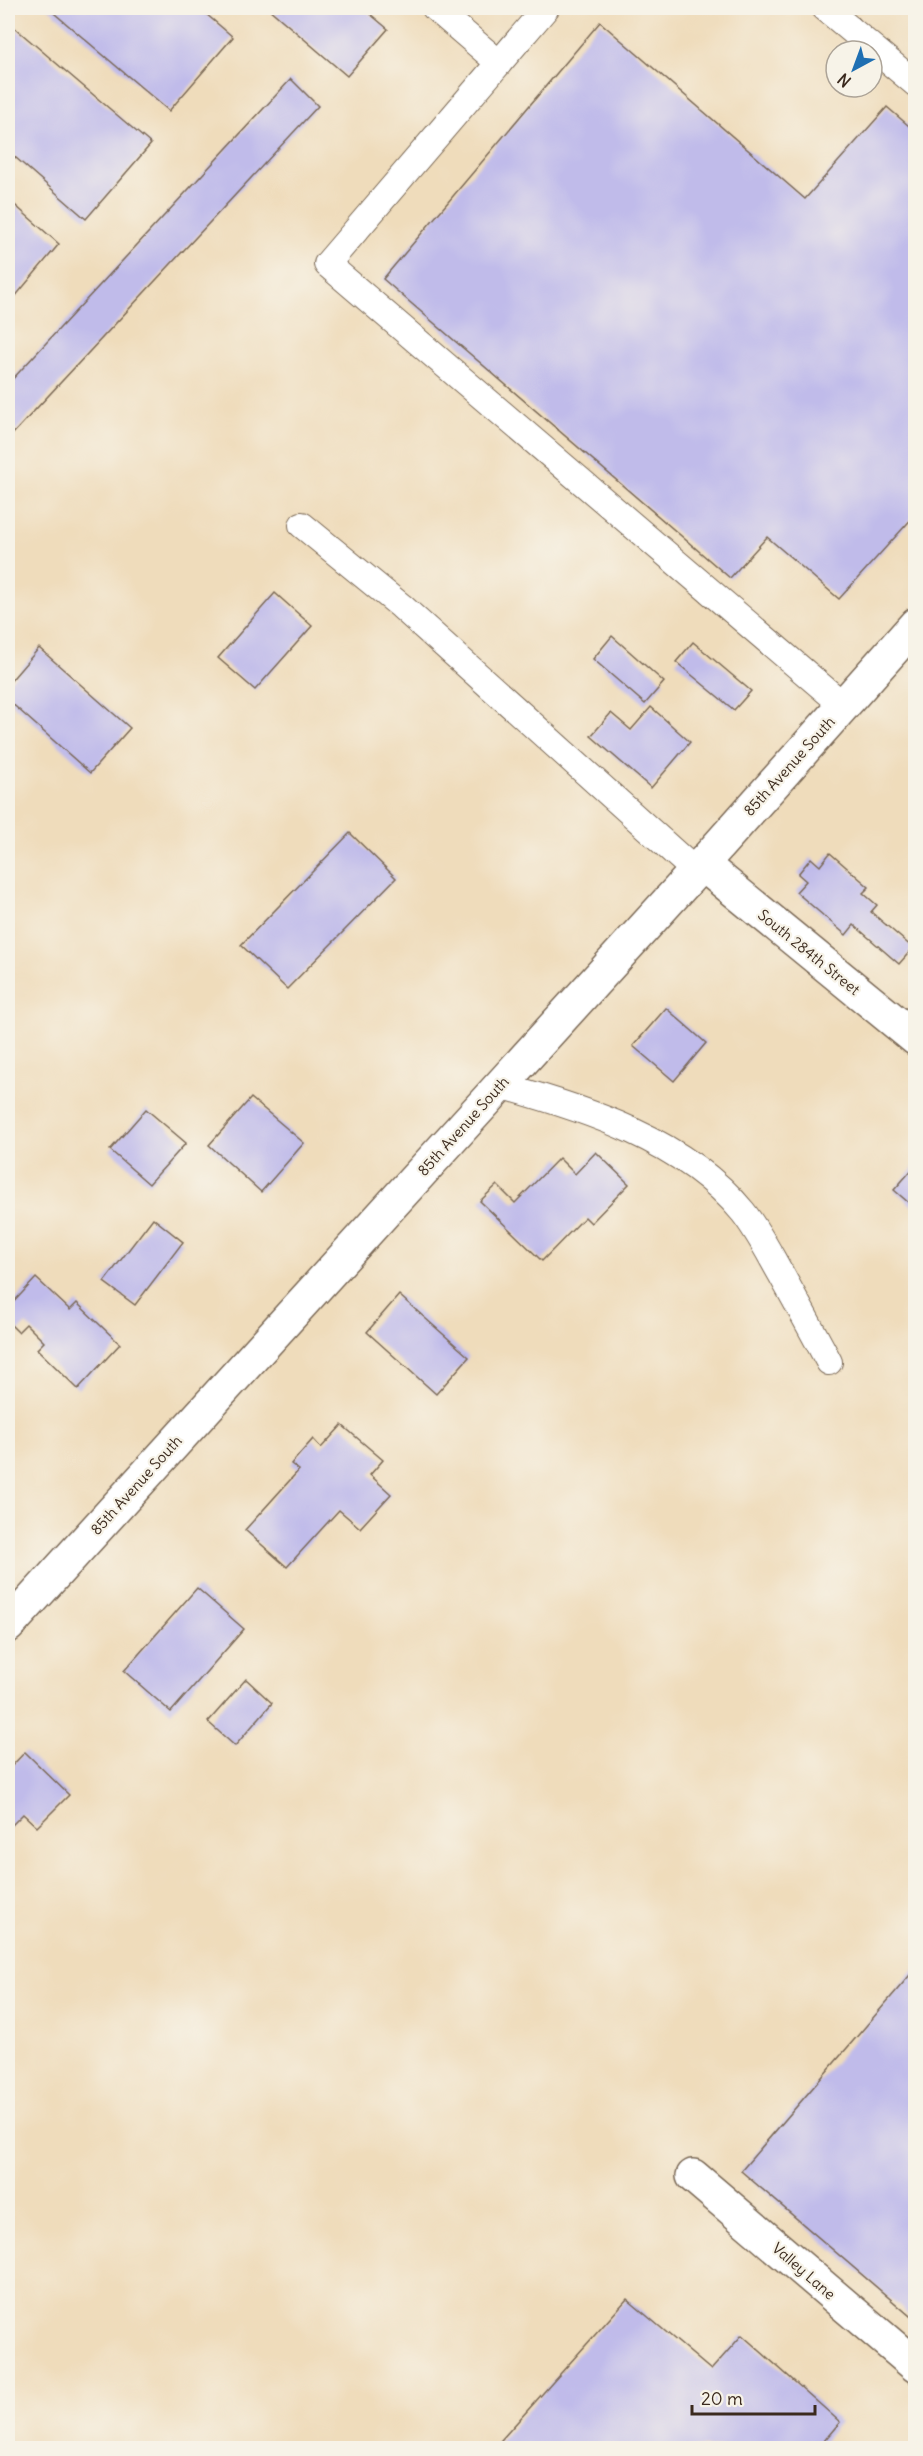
<svg xmlns="http://www.w3.org/2000/svg" width="923" height="2456" font-family="Delius,sans-serif">
<rect width="100%" height="100%" fill="#f7f3e8"/>
<filter id="ink" filterUnits="userSpaceOnUse"><feTurbulence type="fractalNoise" baseFrequency=".0167" numOctaves="2"/><feDisplacementMap in="SourceGraphic" scale="12" xChannelSelector="R" yChannelSelector="G"/><feConvolveMatrix kernelMatrix="1 2 1 2 8 2 1 2 1" color-interpolation-filters="sRGB"/></filter>
<filter id="wash" filterUnits="userSpaceOnUse"><feTurbulence type="fractalNoise" baseFrequency=".008" numOctaves="4" result="noise"/><feDisplacementMap in="SourceGraphic" scale="24" xChannelSelector="R" yChannelSelector="G"/><feGaussianBlur stdDeviation="1.35" result="paint"/><feColorMatrix in="noise" values="0 0 0 0 0 0 0 0 0 0 0 0 0 0 0 0 0 1.4 0 .05"/><feComposite in="paint" operator="in"/></filter>
<g filter="url(#wash)">
<rect width="100%" height="100%" fill="#efdcbb"/>
<g id="blocks">
<g fill="#c0bbea">
<path d="M 48,8 L 199,8 L 233,37 L 169,111 Z"/>
<path d="M 268,8 L 363,8 L 388,29 L 347,76 Z"/>
<path d="M 8,22 L 151,144 L 86,219 L 8,151 Z"/>
<path d="M 600,22 L 805,199 L 887,107 L 916,132 L 916,514 L 839,599 L 767,537 L 730,578 L 383,279 Z"/>
<path d="M 291,79 L 318,106 L 8,439 L 8,384 Z"/>
<path d="M 8,199 L 59,244 L 14,298 L 8,292 Z"/>
<path d="M 275,593 L 312,626 L 255,690 L 218,658 Z"/>
<path d="M 612,636 L 664,682 L 645,704 L 593,659 Z"/>
<path d="M 693,642 L 751,691 L 734,710 L 676,662 Z"/>
<path d="M 39,648 L 130,728 L 90,773 L 8,700 L 8,684 Z"/>
<path d="M 651,707 L 690,742 L 651,788 L 591,736 L 611,713 L 631,730 Z"/>
<path d="M 350,833 L 396,878 L 287,989 L 241,945 Z"/>
<path d="M 830,853 L 869,887 L 863,893 L 877,905 L 871,912 L 913,948 L 899,964 L 854,925 L 846,935 L 796,892 L 806,881 L 798,874 L 811,858 L 820,866 Z"/>
<path d="M 666,1008 L 706,1043 L 674,1081 L 633,1046 Z"/>
<path d="M 251,1098 L 304,1143 L 261,1192 L 209,1145 Z"/>
<path d="M 146,1109 L 186,1143 L 149,1184 L 110,1150 Z"/>
<path d="M 596,1152 L 629,1184 L 591,1223 L 585,1217 L 542,1261 L 480,1201 L 497,1185 L 515,1203 L 559,1158 L 575,1174 Z"/>
<path d="M 916,1165 L 916,1209 L 894,1190 Z"/>
<path d="M 153,1218 L 183,1242 L 135,1305 L 104,1282 Z"/>
<path d="M 36,1278 L 70,1310 L 77,1303 L 120,1344 L 78,1389 L 37,1349 L 44,1342 L 26,1324 L 18,1332 L 8,1322 L 8,1308 Z"/>
<path d="M 399,1295 L 469,1357 L 436,1394 L 367,1332 Z"/>
<path d="M 342,1425 L 383,1460 L 370,1475 L 391,1494 L 360,1528 L 339,1510 L 287,1567 L 245,1530 L 299,1470 L 291,1464 L 313,1439 L 321,1448 Z"/>
<path d="M 197,1588 L 244,1629 L 171,1712 L 124,1671 Z"/>
<path d="M 246,1679 L 272,1703 L 235,1746 L 208,1722 Z"/>
<path d="M 25,1752 L 69,1795 L 37,1827 L 23,1814 L 9,1828 L 8,1826 L 8,1770 Z"/>
<path d="M 916,1968 L 916,2321 L 741,2171 Z"/>
<path d="M 627,2299 L 711,2370 L 742,2335 L 840,2422 L 818,2448 L 494,2448 Z"/>
</g>
</g>
</g>
<g filter="url(#ink)">
<use href="#blocks" fill-opacity="0" stroke="#7a6855" stroke-width="1.5"/>
<g fill="none" stroke-linecap="round" stroke-linejoin="round">
<g stroke="#7a6855" stroke-width="28">
<g id="lane">
<path d="M 435,8 L 499,63"/>
<path d="M 546,8 L 327,264 L 843,705"/>
<path d="M 825,8 L 916,84"/>
<path d="M 302,525 L 401,606 L 695,871"/>
<path d="M 500,1085 C 586,1109 684,1140 743,1212 C 758,1231 769,1253 781,1274 C 797,1303 813,1332 829,1362"/>
</g>
</g>
<g stroke="#7a6855" stroke-width="36">
<g id="street">
<path d="M 702,864 L 916,1039"/>
<path d="M 8,1626 L 702,864 L 916,624"/>
<path d="M 693,2176 L 916,2366"/>
</g>
</g>
<use href="#lane" stroke="#fff" stroke-width="26"/>
<use href="#street" stroke="#fff" stroke-width="33"/>
</g>
</g>
<g text-anchor="middle" dominant-baseline="central" stroke-width="4.5" stroke-linejoin="round" paint-order="stroke">
<g font-size="15" fill="#3b2a1e" stroke="#f7f3e8">
<text transform="translate(789 766) rotate(-48)">85th Avenue South</text>
<text transform="translate(809 952) rotate(39)">South 284th Street</text>
<text transform="translate(463 1126) rotate(-48)">85th Avenue South</text>
<text transform="translate(136 1485) rotate(-48)">85th Avenue South</text>
<text transform="translate(804 2271) rotate(41)">Valley Lane</text>
</g>
</g>
<rect width="923" height="2456" fill="none" stroke="#f7f3e8" stroke-width="30"/>
<g transform="translate(854 69) rotate(221)"><circle r="28" fill="#f7f3e8" stroke="#aca397" stroke-width="1.5"/>
<path d="M0-4.5L10 22L0 15L-10 22Z" fill="#1f6fb2"/>
<text y="-9" font-size="16" font-weight="bold" text-anchor="middle" fill="#3b2a1e">N</text>
</g>
<path d="M692 2405v9h123v-9" fill="none" stroke="#3b2a1e" stroke-width="3"/>
<text x="701" y="2405" font-size="18" fill="#3b2a1e" stroke="#f7f3e8" stroke-width="4.5" paint-order="stroke">20 m</text>
</svg>
